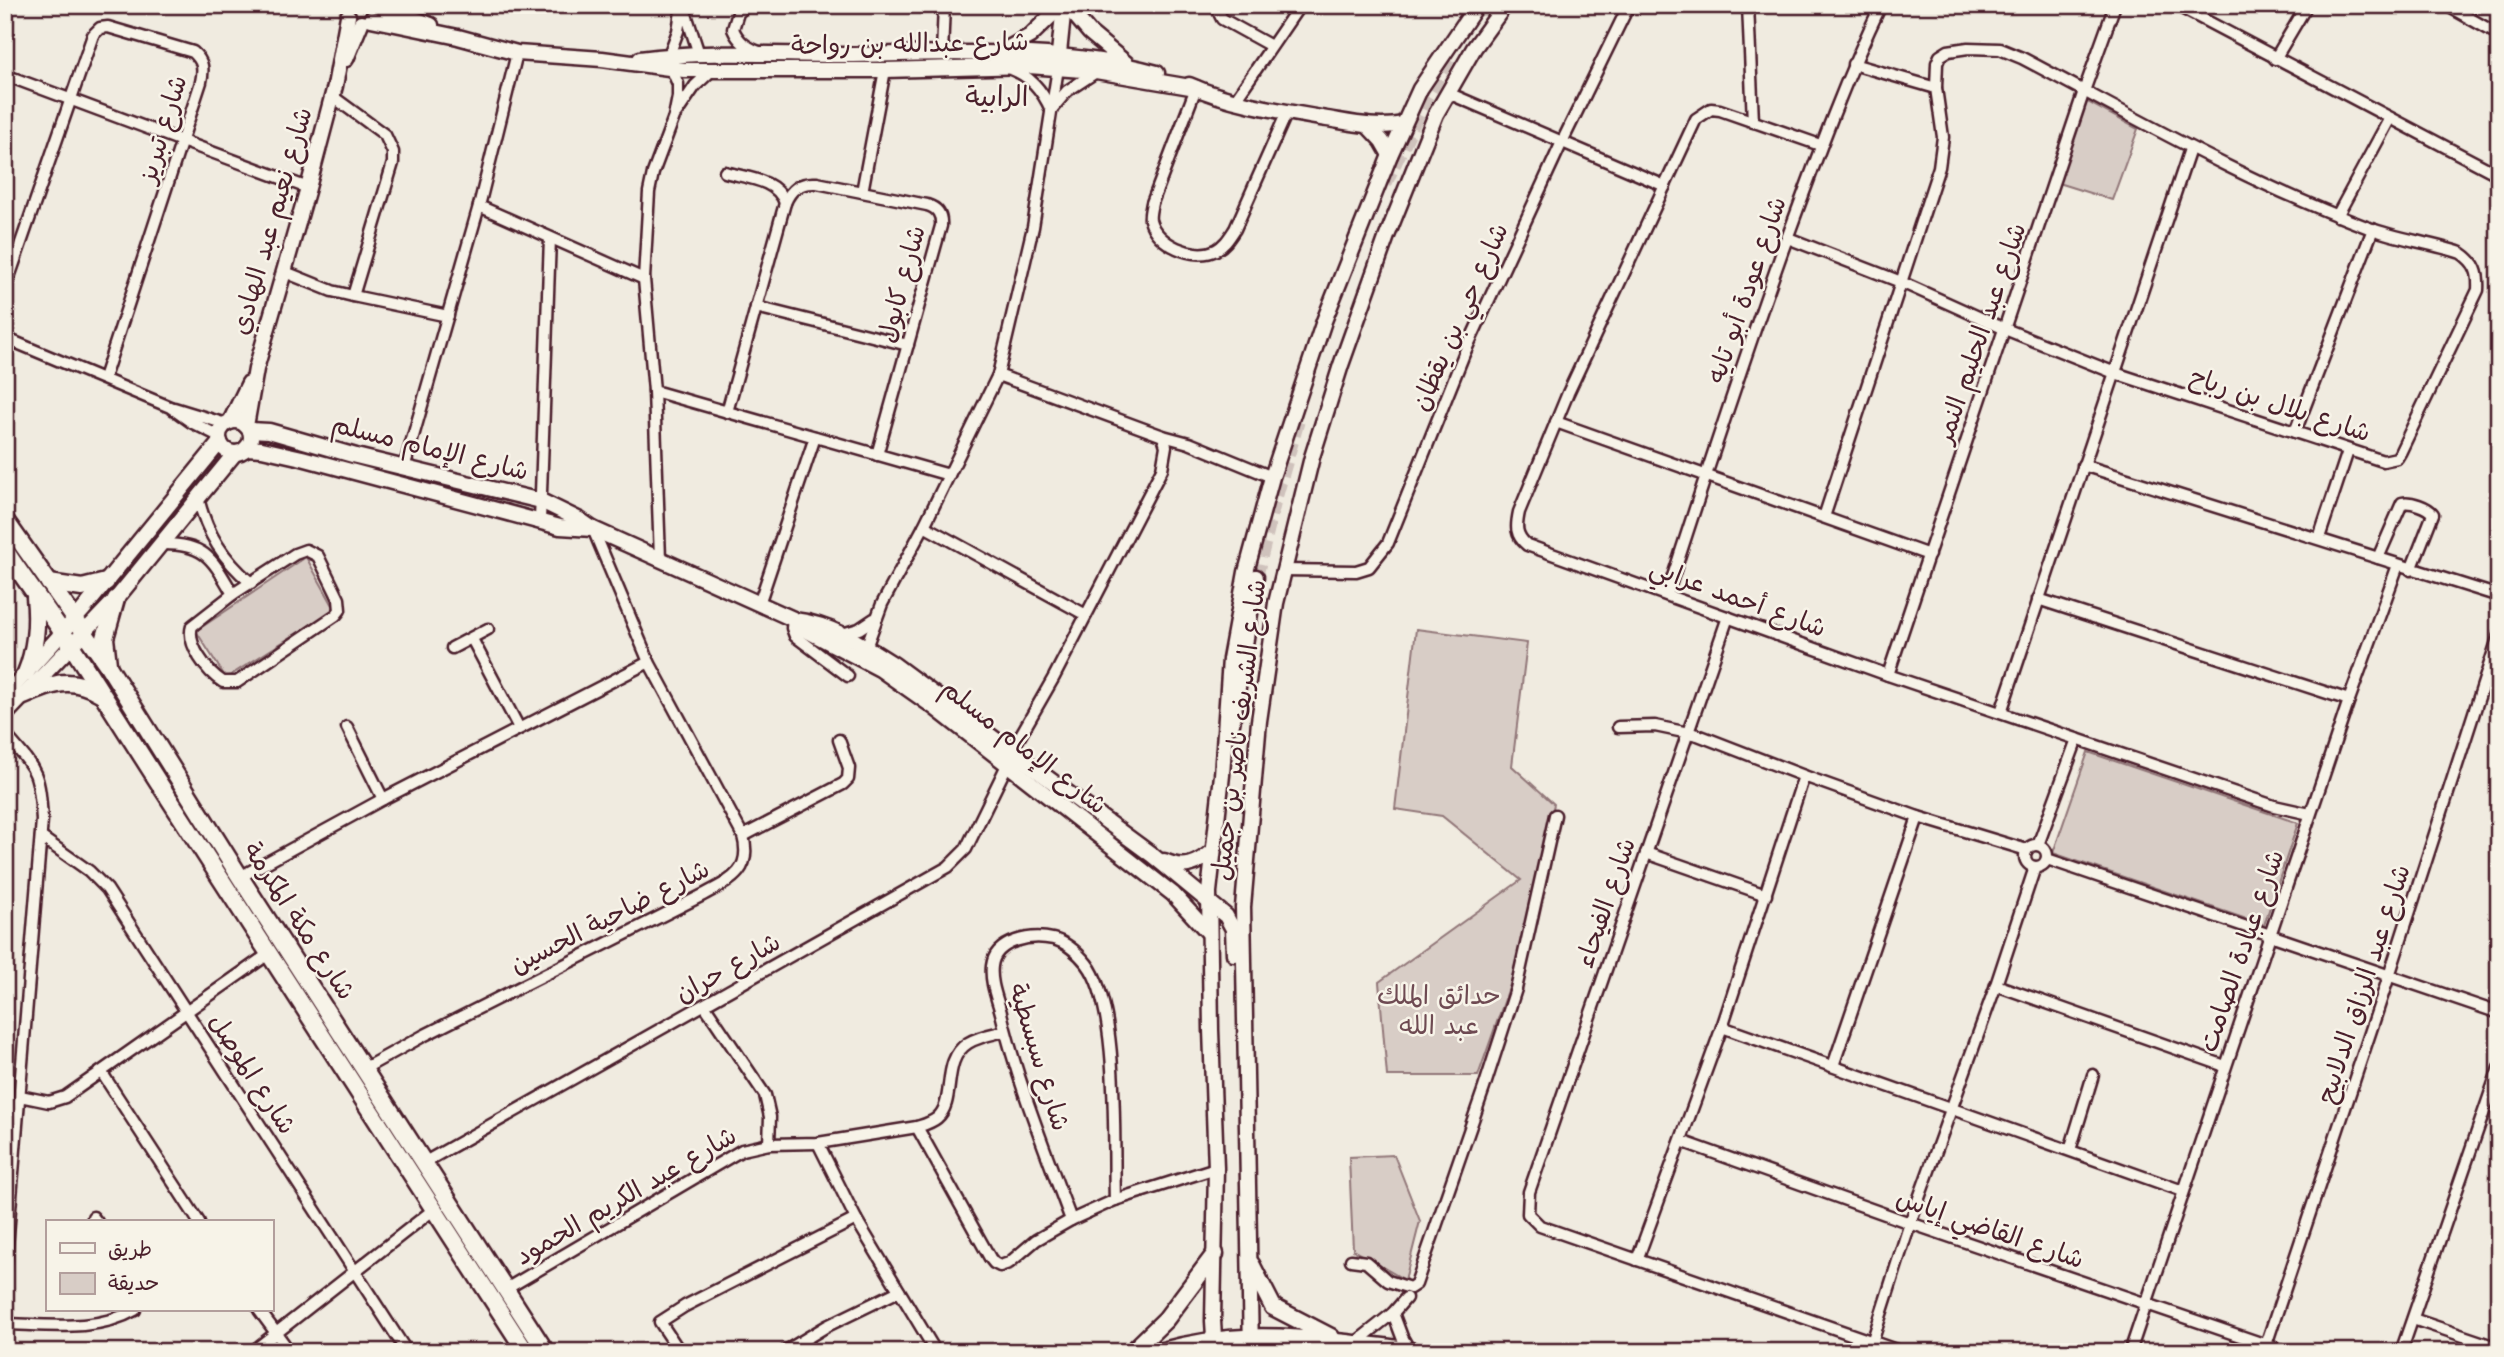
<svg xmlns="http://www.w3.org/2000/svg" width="2504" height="1357" font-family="'Comic Neue','Playpen Sans Arabic',sans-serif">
<rect width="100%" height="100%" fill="#f0ebe0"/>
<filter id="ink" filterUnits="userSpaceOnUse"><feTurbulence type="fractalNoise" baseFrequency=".0143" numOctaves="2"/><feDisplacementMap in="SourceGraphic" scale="14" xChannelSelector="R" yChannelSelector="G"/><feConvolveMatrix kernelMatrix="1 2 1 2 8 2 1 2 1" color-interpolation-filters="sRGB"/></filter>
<g filter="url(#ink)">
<g fill="#d8cdc6" stroke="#917678" stroke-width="2">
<path d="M 2086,101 L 2138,129 L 2112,200 L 2058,183 Z"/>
<path d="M 306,557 L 335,609 L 226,678 L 196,631 Z"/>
<path d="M 1416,629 L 1527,643 L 1512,766 L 1554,804 L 1511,982 L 1478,1076 L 1387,1076 L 1379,982 L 1521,880 L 1442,816 L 1395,809 Z"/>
<path d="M 2088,752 L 2298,823 L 2264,925 L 2053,853 Z"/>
<path d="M 1394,1155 L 1420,1221 L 1405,1280 L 1353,1250 L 1349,1157 Z"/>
</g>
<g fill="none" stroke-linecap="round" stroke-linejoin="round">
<g stroke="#cfc2bc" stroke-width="14" stroke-dasharray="14 7" stroke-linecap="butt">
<path d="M 1385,184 L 1422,105 L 1448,59"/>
<path d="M 1256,577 L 1274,503 L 1299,417"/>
</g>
<g stroke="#4a1f2b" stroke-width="15">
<g id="street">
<path d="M 747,5 L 738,13 L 733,29 C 738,41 746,47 759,52"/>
<path d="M 1215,5 L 1222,19 L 1271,46"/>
<path d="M 1748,5 L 1753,122"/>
<path d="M 2176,5 L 2499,175"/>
<path d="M 2446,5 L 2499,35"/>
<path d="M 684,8 L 699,54"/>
<path d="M 942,54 L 944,5"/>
<path d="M 669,55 L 678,31 L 682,5"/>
<path d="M 2275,59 L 2307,5"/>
<path d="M 1853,64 L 1936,88"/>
<path d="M 1008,68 C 1030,75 1042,90 1051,110 L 1067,91 L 1096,72"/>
<path d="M 5,75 L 308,188"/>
<path d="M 1196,88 L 1152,203 C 1151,208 1149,215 1150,220 C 1156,244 1194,261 1216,250 C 1225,245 1229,238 1235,229 L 1287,112"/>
<path d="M 1448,93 L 1665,186"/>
<path d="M 1235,100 L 1300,5"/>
<path d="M 676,114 L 695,86 L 711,71"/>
<path d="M 1820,145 L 1720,110 L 1711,109 L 1696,119 L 1568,393 L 1519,512 C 1516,526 1515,535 1527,545 L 1888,675 L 2274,806 L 2310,814"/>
<path d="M 725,172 C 746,178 777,179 785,203"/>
<path d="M 862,192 L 885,70"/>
<path d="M 479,206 L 644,279"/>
<path d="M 2337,216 L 2390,118"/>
<path d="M 1788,238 L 1901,282 L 2005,329 L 2115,373 L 2383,461 L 2397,458 L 2400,453 L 2478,290 C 2479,273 2476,263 2461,253 C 2431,243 2399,239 2369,228 C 2248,183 2136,118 2022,58 L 2000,49 L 1968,48 L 1948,51 L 1940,56 L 1937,63 L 1936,88 L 1943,137 L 1939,167 L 1824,517"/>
<path d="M 285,272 L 332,291 L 353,296 L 393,163 L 393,152 L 385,135 L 332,96"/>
<path d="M 5,289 L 93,35 L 100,28 L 108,27 L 193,52 C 203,61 204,68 201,82 L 104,378"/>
<path d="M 353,296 L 448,316"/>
<path d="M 756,307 L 908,345"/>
<path d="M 5,338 L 170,407 L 191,422 L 219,436"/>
<path d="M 998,375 L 1163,436 L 1189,443 L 1272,477"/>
<path d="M 654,391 L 949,475"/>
<path d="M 174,408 L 226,424"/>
<path d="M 727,412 L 785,203 C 791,188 801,182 817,183 L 927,205 C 937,208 942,214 941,226 L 877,455"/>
<path d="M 1556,422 L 1929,555"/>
<path d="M 2295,432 L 2373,229"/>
<path d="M 2083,465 L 2499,596"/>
<path d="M 404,468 L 479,206 L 517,53"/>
<path d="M 198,498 C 207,534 223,559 251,583"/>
<path d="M 540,521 L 550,238"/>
<path d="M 924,526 L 1086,615"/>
<path d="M 2319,538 L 2348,451"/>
<path d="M 160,544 C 205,543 212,558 233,594"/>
<path d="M 306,550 L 318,556 L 339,599 L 340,610 L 336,615 L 237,682 L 223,682 C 207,672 186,644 192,626 L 233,594 L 295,554 Z"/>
<path d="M 2378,558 L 2402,503 C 2411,501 2428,507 2433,514 L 2411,570"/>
<path d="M 660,559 L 654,391 L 644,279 L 649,192 L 653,173 L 674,117 L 678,97 L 678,84 L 671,68"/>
<path d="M 1283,570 L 1356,571 L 1369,567 L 1388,543 L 1464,354 L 1562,142 L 1629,5"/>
<path d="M 1667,595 C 1704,480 1742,365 1782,252 C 1813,168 1842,86 1881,5"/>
<path d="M 2038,599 L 2349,700"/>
<path d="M 759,604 L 815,437"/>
<path d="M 1728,617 L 1529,1192 L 1528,1214 L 1540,1226 L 1902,1352"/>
<path d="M 793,619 L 792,628 L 795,636 L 848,676"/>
<path d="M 842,634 L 859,629 L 874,619"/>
<path d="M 472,639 L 519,728"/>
<path d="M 452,648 L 488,629"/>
<path d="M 864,653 L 882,604 L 924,526 L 998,375 L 1033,227 L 1058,68"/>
<path d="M 1888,675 L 2084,91 L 2115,5"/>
<path d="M 2001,712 L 2190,149"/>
<path d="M 347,727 L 383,799"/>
<path d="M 1618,727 L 1655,726 L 1698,735 L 1804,776 L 1918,817 L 2027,850"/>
<path d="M 5,734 C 37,771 39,770 42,820 L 5,1271"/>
<path d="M 1011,752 L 1054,677 L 1162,469 L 1166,446 L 1163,436"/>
<path d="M 743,836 L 843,784 L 848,779 L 849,768 L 839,740"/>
<path d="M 41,837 L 89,871 L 107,889 L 407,1352"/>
<circle cx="2036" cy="856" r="11"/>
<path d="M 2038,845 L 2077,739"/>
<path d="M 1646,853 L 1766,895"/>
<path d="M 2047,859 L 2499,1013"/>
<path d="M 240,877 L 383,799 L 649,662"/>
<path d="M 1996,985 L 2225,1066"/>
<path d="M 705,1006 L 765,1095 L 770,1117 L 769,1144"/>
<path d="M 1722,1027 L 2183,1191"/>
<path d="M 1833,1066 L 1918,817"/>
<path d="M 365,1068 L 423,1036 L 703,895 C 729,881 753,872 743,836 L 649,662 L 593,529"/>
<path d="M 102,1073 L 199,1222"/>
<path d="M 20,1096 L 49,1102 L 65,1097 L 267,955"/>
<path d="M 917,1127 L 990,1258 L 994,1263 L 1000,1266 L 1009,1263 L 1036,1240 L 1071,1220 L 1115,1200 L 1216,1168"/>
<path d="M 1681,1141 L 1910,1223 L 2287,1352"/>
<path d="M 818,1143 L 856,1219 L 936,1352"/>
<path d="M 2070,1150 L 2093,1075"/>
<path d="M 425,1162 L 948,867 L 966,849 L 1007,765"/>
<path d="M 93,1217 L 97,1222"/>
<path d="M 1071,1220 C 1046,1152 1018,1084 1001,1013 C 997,998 990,982 992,966 C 995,940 1032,934 1053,939 C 1066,942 1079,954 1087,964 C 1120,1007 1113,1144 1115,1200"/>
<path d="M 1351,1260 L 1366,1262 L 1388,1281 L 1410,1288 L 1416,1284 L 1484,1088 L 1516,989 L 1555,815"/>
<path d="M 1637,1260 L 1722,1027 L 1804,776"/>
<path d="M 506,1289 L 742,1150 L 769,1144 L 818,1143 L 917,1127 C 923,1125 931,1123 937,1118 C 957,1101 940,1061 968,1043 C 979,1036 993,1034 1005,1031"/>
<path d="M 259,1310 L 290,1352"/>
<path d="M 1393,1313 L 1402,1337 L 1410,1351"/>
<path d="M 2413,1319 L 2499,1348"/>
<path d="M 5,1324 C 48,1325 97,1332 135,1310"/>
<path d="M 1354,1344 L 1393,1313 L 1406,1298"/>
<path d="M 2266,1345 L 2389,976 L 2499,635"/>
<path d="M 252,1352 L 433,1210"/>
<path d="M 680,1352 L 660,1322 L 685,1306 L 856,1219"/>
<path d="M 784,1352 L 827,1326 L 899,1291"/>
<path d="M 1869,1352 L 1910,1223 L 1996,985 L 2035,867"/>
<path d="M 2130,1352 L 2349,700 L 2398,565"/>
<path d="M 2401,1352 L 2499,1068"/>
</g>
</g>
<g stroke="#4a1f2b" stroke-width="19">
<g id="secondary">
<path d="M 377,5 L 431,25"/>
<path d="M 1066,5 L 1090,33 L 1127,64"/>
<path d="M 371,19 L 458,37 L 517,53 L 602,59 L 684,70 L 885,70 L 1029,66 L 1096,71 L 1196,88"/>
<path d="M 1003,51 L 1030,36 L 1062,5"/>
<path d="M 346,59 L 361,23"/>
<path d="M 640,59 C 707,50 776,55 843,55 C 948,54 1054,45 1157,73"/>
<path d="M 1058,63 L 1064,5"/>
<path d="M 1189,85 C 1232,104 1281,111 1327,119 C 1352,123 1377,129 1403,124"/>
<path d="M 1367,125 L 1382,141 L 1390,155"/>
<circle cx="235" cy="437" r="16"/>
<path d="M 230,422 L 249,383"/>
<path d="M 246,426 L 256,369 L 308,188 L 335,86 L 348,16"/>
<path d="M 250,430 L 269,431 L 356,456 L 541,501 L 580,520 L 593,529 L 793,619 L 802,628 L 880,669 L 934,707 L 1173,894 L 1209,933"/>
<path d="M 246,448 L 262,449 L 302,458 L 560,527 L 593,529"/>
<path d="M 794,620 C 831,624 862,644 893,664 L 1152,855 L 1226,916 L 1233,929 L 1234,954"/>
<path d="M 5,696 L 83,610 L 220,442"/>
<path d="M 5,715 L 116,599 L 235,453"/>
<path d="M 1232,724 L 1256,577"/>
<path d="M 1164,861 C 1184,870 1197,865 1213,851"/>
<path d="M 1215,1352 L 1213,1321 L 1216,1168 L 1211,1030 L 1209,892 L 1222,775 L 1230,659 L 1246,572 L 1272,477 L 1324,321 L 1390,155 L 1420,89 L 1477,5"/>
<path d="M 1251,1352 L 1243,907 L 1259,721 L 1276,603 L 1312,457 L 1341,365 L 1387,236 L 1436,114 L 1474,48 L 1505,5"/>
</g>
</g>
<g stroke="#4a1f2b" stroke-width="21">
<g id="primary">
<path d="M 5,520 L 108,666 L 240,877 L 546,1352"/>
<path d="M 5,550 C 29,587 57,622 80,659 C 227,891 377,1121 526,1352"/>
<path d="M 49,583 L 82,588 L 106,582"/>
<path d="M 108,664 L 105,638 L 116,599"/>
<path d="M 26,673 C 36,648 38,624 35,597"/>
<path d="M 24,696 C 53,683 71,676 100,693"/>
<path d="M 1251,1264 L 1273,1307 L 1331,1337"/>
<path d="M 1132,1352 L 1166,1319 L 1215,1254"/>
<path d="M 1158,1352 C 1226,1333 1277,1335 1346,1343 C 1369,1346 1392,1347 1415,1352"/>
</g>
</g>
<use href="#street" stroke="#f7f3e8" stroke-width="10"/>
<use href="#secondary" stroke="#f7f3e8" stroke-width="14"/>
<use href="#primary" stroke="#f7f3e8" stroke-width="16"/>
</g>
</g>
<g text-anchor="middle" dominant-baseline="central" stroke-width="5" stroke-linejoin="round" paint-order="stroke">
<g font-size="26" fill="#4a1f2b" stroke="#f7f3e8">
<text transform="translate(910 44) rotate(-1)">شارع عبدالله بن رواحة</text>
<text transform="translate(163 129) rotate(-73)">شارع تبريز</text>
<text transform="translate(272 221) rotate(-74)">شارع نعيم عبد الهادي</text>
<text transform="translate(902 284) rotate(-75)">شارع كابول</text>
<text transform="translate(1747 290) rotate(-71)">شارع عودة أبو تايه</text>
<text transform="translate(1460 317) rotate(-66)">شارع حي بن يقظان</text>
<text transform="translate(1981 333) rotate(-71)">شارع عبد الحليم النمر</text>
<text transform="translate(2280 405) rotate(18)">شارع بلال بن رباح</text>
<text transform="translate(430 448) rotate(14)">شارع الإمام مسلم</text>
<text transform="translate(1738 598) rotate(20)">شارع أحمد عرابي</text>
<text transform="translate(1239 730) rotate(-83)">شارع الشريف ناصر بن جميل</text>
<text transform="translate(1024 747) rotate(38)">شارع الإمام مسلم</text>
<text transform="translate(1606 903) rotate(-71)">شارع الفيحاء</text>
<text transform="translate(610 917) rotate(-27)">شارع ضاحية الحسين</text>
<text transform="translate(299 921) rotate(57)">شارع مكة المكرمة</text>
<text transform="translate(2242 951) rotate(-71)">شارع عبادة الصامت</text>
<text transform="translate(728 968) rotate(-29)">شارع حران</text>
<text transform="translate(2364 984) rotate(-72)">شارع عبد الرزاق الدلابيح</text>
<text transform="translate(1039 1057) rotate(73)">شارع سبسطية</text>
<text transform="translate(252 1074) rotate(57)">شارع الموصل</text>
<text transform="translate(626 1196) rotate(-30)">شارع عبد الكريم الحمود</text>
<text transform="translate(1990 1229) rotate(19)">شارع القاضي إياس</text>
</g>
<g font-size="26" fill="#6e4a52" stroke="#f7f3e8">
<text x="1439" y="996">حدائق الملك<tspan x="1439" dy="30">عبد الله</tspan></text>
</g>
<g font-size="28" fill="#4a1f2b" stroke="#f7f3e8">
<text x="997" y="97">الرابية</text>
</g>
</g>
<rect width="2504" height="1357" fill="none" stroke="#f7f3e8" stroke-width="28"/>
<rect x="14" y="14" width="2476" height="1329" fill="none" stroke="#4a1f2b" stroke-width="2.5" filter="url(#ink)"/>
<rect x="46" y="1220" width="228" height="91" fill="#f7f3e8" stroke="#b29e9c" stroke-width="2"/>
<rect x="60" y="1243" width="35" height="10" fill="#f7f3e8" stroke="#b29e9c" stroke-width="2"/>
<text x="108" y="1256" font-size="21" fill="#4a1f2b">طريق</text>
<rect x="60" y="1273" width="35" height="21" fill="#d8cdc6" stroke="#b29e9c" stroke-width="2"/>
<text x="108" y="1290" font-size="21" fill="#4a1f2b">حديقة</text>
</svg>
